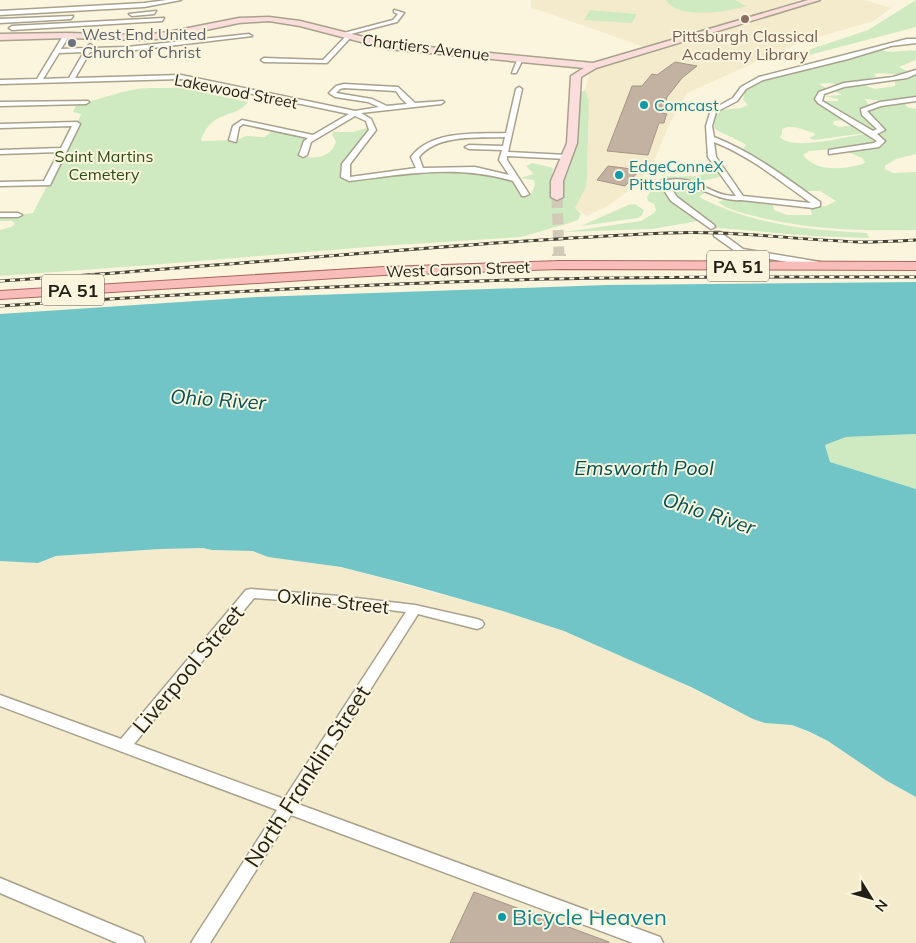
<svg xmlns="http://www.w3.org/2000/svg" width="916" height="943" font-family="Mulish,sans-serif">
<rect width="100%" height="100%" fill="#fbf5de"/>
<g fill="#f4ebcd">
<path d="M 531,0 L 796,0 L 799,1 L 647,48 L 530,7 Z"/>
<path d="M 825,0 L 864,0 L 891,8 L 874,21 L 801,42 L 687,93 L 669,125 L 652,166 L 633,188 L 609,205 L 587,216 L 575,208 L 586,187 L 587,179 L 589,101 L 585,90 L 590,70 Z"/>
<path d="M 203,548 L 212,550 L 253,551 L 268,557 L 341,567 L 506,612 L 564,631 L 657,671 L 753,719 L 765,723 L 792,725 L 828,741 L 887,781 L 916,797 L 916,943 L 0,943 L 0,560 L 38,563 L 56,556 L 160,549 Z"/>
</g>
<g fill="#cfeac0">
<path d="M 666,0 L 735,0 L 746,6 C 730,12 676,20 666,0 Z"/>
<path d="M 916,0 L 916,27 L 794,59 L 787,57 L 868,30 Z"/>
<path d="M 590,10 L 637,14 L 632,23 L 584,20 Z"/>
<path d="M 880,49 C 891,55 904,49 916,51 L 916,60 L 899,67 L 907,71 C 897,78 885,71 874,74 L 876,77 L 839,85 L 829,83 L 819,84 L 826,88 L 815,98 L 846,120 L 834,121 L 833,124 L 839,127 L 856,125 L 865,133 L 814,140 L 809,138 L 815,135 L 814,133 L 795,127 L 788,127 L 782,129 L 782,134 L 780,137 C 795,152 848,135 868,134 L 877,139 L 878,142 L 859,147 L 809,151 L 803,155 C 817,173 844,169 863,164 L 865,162 L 862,158 L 848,152 L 879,146 L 883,142 L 874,134 L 882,133 L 884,131 L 866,112 L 871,108 L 905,102 L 907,107 L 916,109 L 916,154 L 896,159 L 885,166 L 885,169 L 893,173 L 916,172 L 916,230 C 861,231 807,230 754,216 C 742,213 728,210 718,202 C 728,196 761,202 773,204 L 774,210 L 787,215 L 811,215 L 812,214 L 810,208 L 826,206 L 836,201 L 820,191 L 805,191 L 743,149 L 746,145 C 739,139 717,132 714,128 L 715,118 L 720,110 L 741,108 L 748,105 L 743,100 L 745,92 L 750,86 L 777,76 Z"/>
<path d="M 916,74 L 916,98 L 884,101 L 865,99 L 869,105 L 861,110 L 863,114 L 881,130 L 872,133 L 821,101 L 838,101 L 838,99 L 824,96 L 842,95 L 835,91 L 837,89 L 861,84 L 875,89 L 895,86 L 895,81 L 897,80 Z"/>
<path d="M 194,84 L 210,86 L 204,91 L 205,93 L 248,102 C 233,121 215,107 201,139 L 202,141 L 236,140 L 246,136 L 265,137 L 273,130 L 306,138 L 298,150 L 299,155 C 313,160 331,158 336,142 L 332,134 L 333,132 L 353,132 L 367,128 L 370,130 C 363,141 330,166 344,179 L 366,179 L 438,171 L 484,171 L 513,181 L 519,193 L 524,196 L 531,194 L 535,185 L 534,180 L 520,178 L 534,174 L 526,166 L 533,163 L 553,168 L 551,183 L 562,185 L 579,93 L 585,90 L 589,101 L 587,179 L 586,187 L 575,208 L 581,214 L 578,220 L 566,224 L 521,237 L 380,246 L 151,265 L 0,276 L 0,230 L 11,227 L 15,224 L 12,221 L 0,221 L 0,217 L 33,213 L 79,123 L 78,121 L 81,114 L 73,112 L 77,103 C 95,102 117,92 137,89 C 156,86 176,91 194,84 Z"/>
<path d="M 708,170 L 717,171 L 720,177 L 701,181 L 673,181 L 663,186 C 664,200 688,213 698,221 L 652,229 L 564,232 L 641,221 L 654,213 L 656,210 L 654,204 L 648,201 L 647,197 L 655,184 L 662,177 C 669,176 698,177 701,175 C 704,174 706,171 708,170 Z"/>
<path d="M 672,184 L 695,184 L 706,192 L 699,197 C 754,225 806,230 867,233 L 869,238 L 812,236 L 719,228 L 712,226 L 674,195 L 670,187 Z"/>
<path d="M 635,204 L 644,210 L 642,215 L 638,218 L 581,226 L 628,205 Z"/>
<path d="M 916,434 L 916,489 L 830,462 L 825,445 L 846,437 Z"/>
</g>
<path fill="#71c5c7" d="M 916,282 L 916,434 L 846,437 L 825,445 L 830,462 L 916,489 L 916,797 L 887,781 L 828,741 L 810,732 L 792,725 L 765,723 L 753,719 L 691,687 L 564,631 L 506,612 L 411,585 L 341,567 L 268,557 L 253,551 L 212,550 L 203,548 L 160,549 L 56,556 L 38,563 L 0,561 L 0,314 L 257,297 L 607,285 Z"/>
<g fill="#c3b1a1" stroke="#a59585">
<path d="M 675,62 L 697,66 L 682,78 L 667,97 L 662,113 L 667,114 L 666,116 L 664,123 L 659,123 L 648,155 L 607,151 L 632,86 L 642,86 L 652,74 L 657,75 Z"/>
<path d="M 608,166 L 640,170 L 625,186 L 597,180 Z"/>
<path d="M 474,892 L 609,942 L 609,943 L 450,943 Z"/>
</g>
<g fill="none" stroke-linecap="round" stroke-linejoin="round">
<path stroke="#d0cab6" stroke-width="11" stroke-dasharray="11 5.5" stroke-linecap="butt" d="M 557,197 L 559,255"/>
<path stroke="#d0cab6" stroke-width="14" stroke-dasharray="14 7" stroke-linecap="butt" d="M 559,254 L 559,256"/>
<g stroke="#a8a28d" stroke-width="3">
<g id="street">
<path d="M 167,0 L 181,0 L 144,7 L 0,15 L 0,11 L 144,3 Z"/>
<path d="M 394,10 L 404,13 L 397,22 L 343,36 L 340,34 L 393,20 L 398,14 L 394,12 Z"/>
<path d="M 156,11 L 154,14 L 132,16 L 129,14 Z"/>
<path d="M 73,16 L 71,19 L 0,23 L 0,19 Z"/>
<path d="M 164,18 L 162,21 L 12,30 L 9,28 L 12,26 Z"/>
<path d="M 66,34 L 69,36 L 61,49 L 86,48 L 90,44 L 93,46 L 92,48 L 127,47 L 249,34 L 252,36 L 127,51 L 90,52 L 75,78 L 181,75 L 355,111 L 379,107 L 368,102 L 335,97 L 329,93 L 336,86 L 344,84 L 398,87 L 415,103 L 443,101 L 444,102 L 441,104 L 361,113 L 371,119 L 376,130 L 350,164 L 350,177 L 416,168 L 411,157 C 431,130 475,134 506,133 L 516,89 L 519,87 L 522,89 L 508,152 L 567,155 L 571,157 L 567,159 L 507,156 L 507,160 L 529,194 L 525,196 L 522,196 L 513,181 C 458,164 405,174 349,181 L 341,177 L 342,164 L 369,130 L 366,121 L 355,116 L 311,142 L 307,155 L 303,157 L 299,155 L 304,141 L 308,138 L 243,124 L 239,127 L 236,142 L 229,140 L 233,126 L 242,120 L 313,135 L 349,114 L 181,79 L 0,84 L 0,80 L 37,79 L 63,36 ZM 84,52 L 69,78 L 43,79 L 59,53 ZM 344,88 L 396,91 L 401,98 L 407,104 L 387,106 L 372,99 L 336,93 L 340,89 ZM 505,137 L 503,146 L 469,145 L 465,147 L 469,149 L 502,150 L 499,160 L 509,175 L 475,167 L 423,168 L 419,157 C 437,134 478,138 505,137 Z"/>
<path d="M 347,35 L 352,36 L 327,63 L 264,62 L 261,60 L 264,58 L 323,60 Z"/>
<path d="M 907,39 L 916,39 L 916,43 L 891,46 L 848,59 L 763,80 L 746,89 L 737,101 L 716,112 L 712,126 L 714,137 C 754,153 785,177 820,202 L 820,206 L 813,208 L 741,200 C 715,202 699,182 673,184 L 670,187 L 677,197 L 714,225 L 715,227 L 711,229 L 671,201 L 662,187 L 668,180 C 698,175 711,197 736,196 L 708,157 L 706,126 L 711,110 L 733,98 L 741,87 L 759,77 ZM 714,142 C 750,156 780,181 811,203 L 743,196 L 716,157 Z"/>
<path d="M 518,58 L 523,59 L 516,73 L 512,73 Z"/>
<path d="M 916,70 L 916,74 L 907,78 L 844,87 L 824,94 L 822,101 L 873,131 L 877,129 L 862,115 L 861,109 L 880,102 L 916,97 L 916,101 L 881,106 L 867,111 L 885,130 L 877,134 L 885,141 L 879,147 L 829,154 L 829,150 L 874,143 L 877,141 L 818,103 L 815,99 L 819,92 L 844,83 L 893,77 Z"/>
<path d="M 88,101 L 89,102 L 86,104 L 0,106 L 0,102 Z"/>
<path d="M 77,122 L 80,124 L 50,185 L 0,186 L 0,182 L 44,181 L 59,152 L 0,154 L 0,150 L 61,148 L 72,126 L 0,128 L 0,124 Z"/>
<path d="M 0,213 L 18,213 L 22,215 L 18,217 L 0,217 Z"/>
<path d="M 714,232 L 720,232 L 743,249 L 820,262 L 824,265 L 820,268 L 738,253 L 714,236 Z"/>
<path d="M 251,589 L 339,596 L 415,605 L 477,619 L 482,621 L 484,624 L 482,627 L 477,629 L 418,614 L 298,804 L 660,937 L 663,943 L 633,943 L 291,815 L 210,943 L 191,943 L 277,810 L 0,706 L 0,695 L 121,739 L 246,590 ZM 254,598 L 339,604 L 406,612 L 284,799 L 134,744 Z"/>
<path d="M 0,878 L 142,937 L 145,943 L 117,943 L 0,893 Z"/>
</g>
</g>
<g stroke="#a8a28d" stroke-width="3">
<path id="secondary" d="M 808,0 L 820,0 L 596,68 L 581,77 L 577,143 L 563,181 L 563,197 L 557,200 L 551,197 L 551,181 L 567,143 L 571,76 L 584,68 L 388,49 L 300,26 L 269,21 L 239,23 L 168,38 L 143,40 L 67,38 L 0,40 L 0,34 L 67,33 L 143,35 L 168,32 L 239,18 L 269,17 L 300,21 L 388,43 L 593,63 Z"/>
</g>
<g stroke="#aa6862" stroke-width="2">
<path id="primary" d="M 560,261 L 916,262 L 916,270 L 560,269 L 384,275 L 0,299 L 0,291 L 384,267 Z"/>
</g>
<use href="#street" fill="#fff" fill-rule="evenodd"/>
<use href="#secondary" fill="#fbdddc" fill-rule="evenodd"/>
<use href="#primary" fill="#f8bcb9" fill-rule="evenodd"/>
<g stroke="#444136" stroke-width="3">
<g id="rail">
<path d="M 0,281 C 223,267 444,243 667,233 C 732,230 796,240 861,242 C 879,242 898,241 916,240"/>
<path d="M 0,306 C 182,294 365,284 547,279 C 670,276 793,277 916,277"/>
</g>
</g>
<use href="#rail" stroke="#fbf5de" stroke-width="2" stroke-dasharray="5" stroke-linecap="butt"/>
</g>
<circle fill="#8d6e63" stroke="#fbf5de" stroke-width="2" cx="745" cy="19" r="5"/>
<circle fill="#6b7280" stroke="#fbf5de" stroke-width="2" cx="72" cy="43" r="5"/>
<g fill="#0f9aa8" stroke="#fbf5de" stroke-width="2">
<circle cx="644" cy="105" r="5"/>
<circle cx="619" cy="175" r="5"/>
<circle cx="502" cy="917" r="5"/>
</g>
<g text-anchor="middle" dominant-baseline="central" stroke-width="4" stroke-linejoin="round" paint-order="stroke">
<g font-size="16" fill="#5b616d" stroke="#fbf5de" text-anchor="start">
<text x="82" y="34">West End United<tspan x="82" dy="18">Church of Christ</tspan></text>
</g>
<g font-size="16" fill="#785e54" stroke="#fbf5de">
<text x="745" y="36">Pittsburgh Classical<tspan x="745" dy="18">Academy Library</tspan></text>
</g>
<g font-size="16" fill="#221f17" stroke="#fbf5de">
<text transform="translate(426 47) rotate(7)">Chartiers Avenue</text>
<text transform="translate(236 91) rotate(11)">Lakewood Street</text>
<text transform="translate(458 269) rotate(-2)">West Carson Street</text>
</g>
<g font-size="16" fill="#0d838f" stroke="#fbf5de" text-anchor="start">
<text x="654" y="105">Comcast</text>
<text x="629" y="166">EdgeConneX<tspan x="629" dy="18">Pittsburgh</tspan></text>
</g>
<g font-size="16" fill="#2c4c15" stroke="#fbf5de">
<text x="104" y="156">Saint Martins<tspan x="104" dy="18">Cemetery</tspan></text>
</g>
<g fill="#fbf5de" stroke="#635f53" stroke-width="1">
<rect x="707" y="250.5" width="62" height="31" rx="4"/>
<rect x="42" y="274.5" width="62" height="31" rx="4"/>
</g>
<g font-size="18" font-weight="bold" fill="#221f17">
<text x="738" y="266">PA 51</text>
<text x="73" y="290">PA 51</text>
</g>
<g font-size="19" fill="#221f17" stroke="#fbf5de">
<text transform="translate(333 601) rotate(6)">Oxline Street</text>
</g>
<g font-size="20" font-style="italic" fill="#005052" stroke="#fbf5de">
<text transform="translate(218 399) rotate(4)">Ohio River</text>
<text x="644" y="467">Emsworth Pool</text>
<text transform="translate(709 513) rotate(18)">Ohio River</text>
</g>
<g font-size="22" fill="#221f17" stroke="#fbf5de">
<text transform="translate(188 669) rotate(-50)">Liverpool Street</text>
<text transform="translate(307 776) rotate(-57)">North Franklin Street</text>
</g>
<g font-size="22" fill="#0d838f" stroke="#fbf5de" text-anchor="start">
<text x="512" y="917">Bicycle Heaven</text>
</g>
</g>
<g transform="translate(871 898) rotate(127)" stroke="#fbf5de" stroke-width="4" paint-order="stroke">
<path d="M0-4L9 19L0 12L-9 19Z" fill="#221f17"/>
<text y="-8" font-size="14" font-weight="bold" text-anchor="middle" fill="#221f17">N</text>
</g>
</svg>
